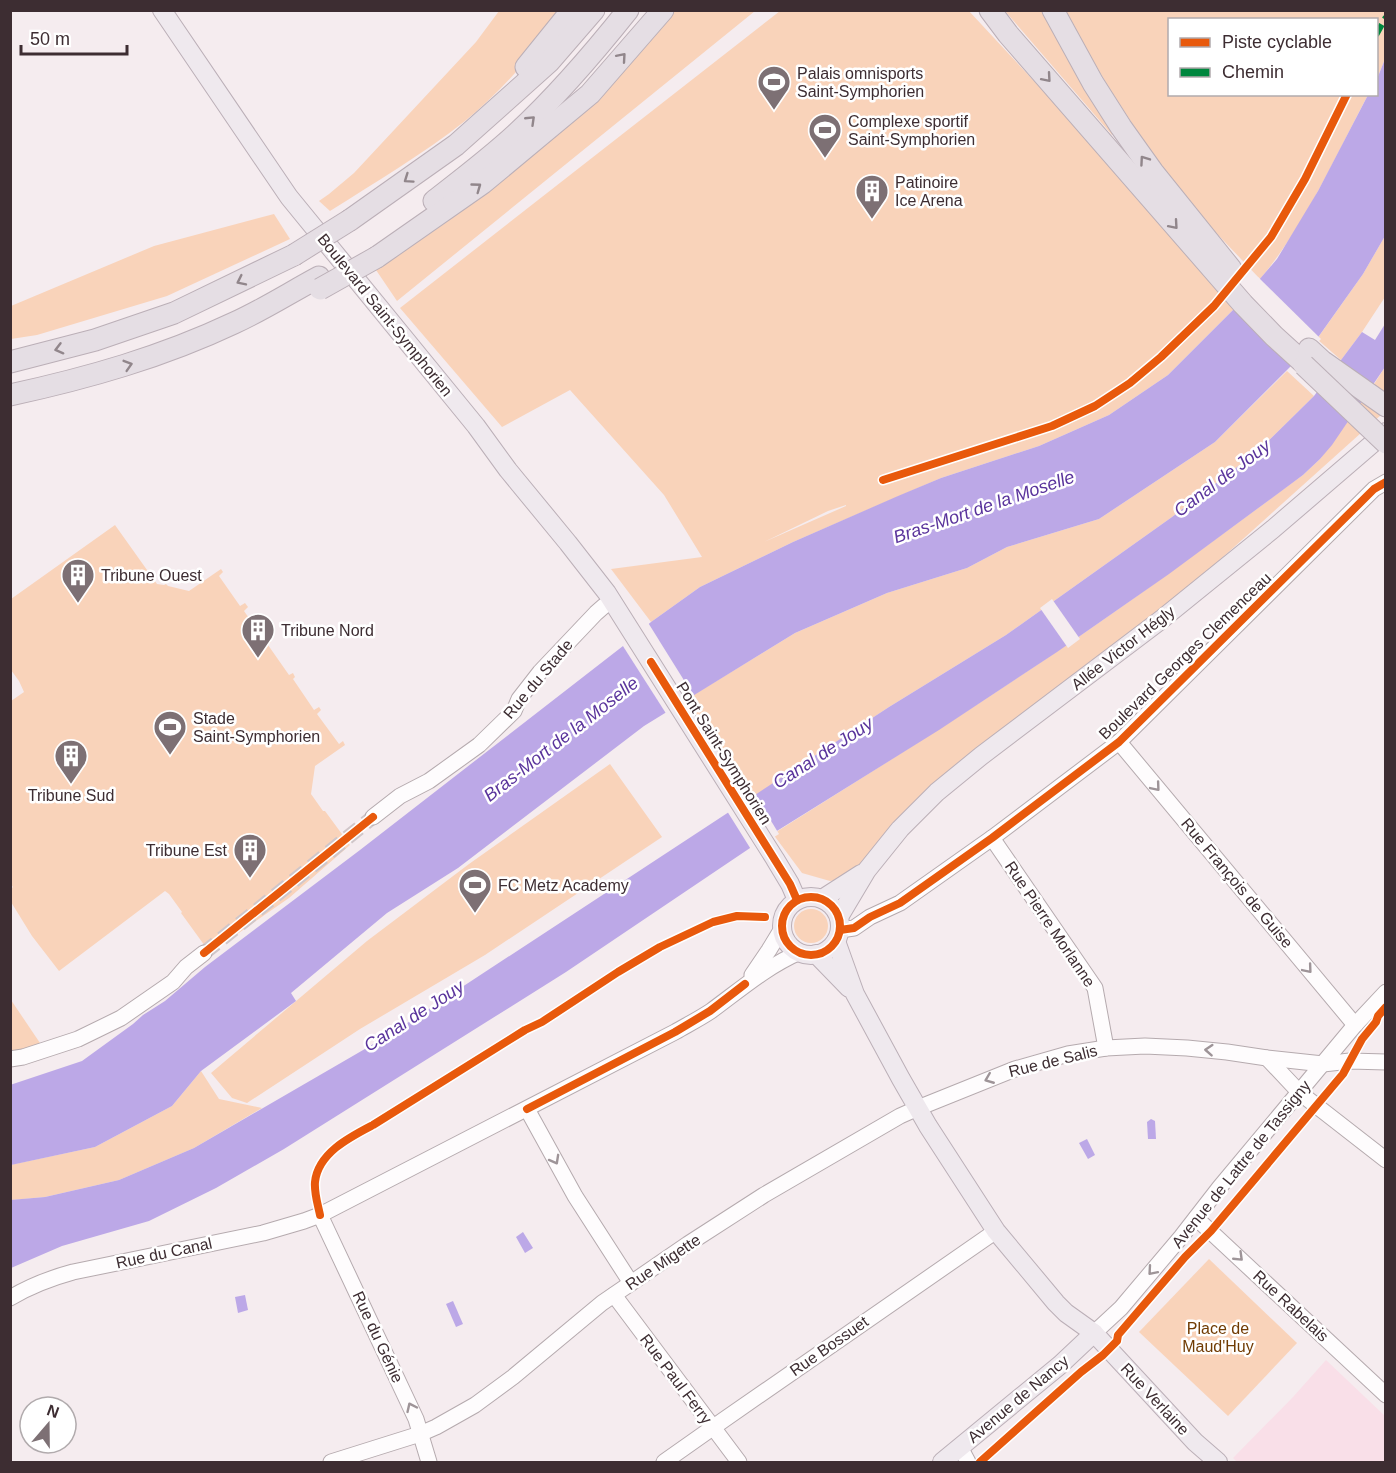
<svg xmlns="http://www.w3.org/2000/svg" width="1396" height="1473" font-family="Helvetica,sans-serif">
<rect width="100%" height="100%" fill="#f5ecef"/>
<path fill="#f9dfe8" d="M 1326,1360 L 1385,1416 L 1385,1462 L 1237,1462 L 1233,1458 L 1293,1397 Z"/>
<g fill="#f9d3ba" fill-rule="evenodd">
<path d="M 968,10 L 1086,137 L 1234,309 L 1168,375 L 1109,415 L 1039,446 L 941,478 L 793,542 L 700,587 L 651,622 L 611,569 L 702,557 L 664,495 L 570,390 L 502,427 L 400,308 L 780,11 ZM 846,505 L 846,506 L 764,542 L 828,511 Z"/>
<path d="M 499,11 L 567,11 L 561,21 C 531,55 501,92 465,121 C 423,154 376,182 330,211 L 319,201 L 329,194 L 354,173 L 476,42 Z"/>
<path d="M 674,11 L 755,11 L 397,301 L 376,270 L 444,224 L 532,153 L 604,86 Z"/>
<path d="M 1005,11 L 1046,11 L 1114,130 L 1112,135 Z"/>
<path d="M 1064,11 L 1385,11 L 1385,59 L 1377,79 L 1376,20 L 1170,20 L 1170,94 L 1368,95 C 1335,157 1306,224 1260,279 L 1202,218 L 1148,148 L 1108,86 Z"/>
<path d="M 274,214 L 290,239 L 167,296 L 37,335 L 11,339 L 11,306 L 154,246 Z"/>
<path d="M 1385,236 L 1385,297 L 1362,332 L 1341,360 L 1317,339 L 1363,274 Z"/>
<path d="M 1385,367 L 1385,411 L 1381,415 L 1096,671 L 937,792 L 867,870 L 839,880 L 830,881 L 802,873 L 773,834 C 868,774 963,715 1056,652 C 1140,596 1221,535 1303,475 L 1320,459 L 1367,395 Z"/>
<path d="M 1287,371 L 1314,396 L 1258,451 L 1172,517 L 1006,635 L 889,707 L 750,799 L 687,699 L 795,633 L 887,593 L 967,568 L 1007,547 L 1099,519 L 1215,442 Z"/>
<path d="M 115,525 L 157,584 L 164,585 L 166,584 L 168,586 L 189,591 L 221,569 L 223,572 L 219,576 L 240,606 L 245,603 L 248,607 L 244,611 L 265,641 L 268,639 L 271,642 L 268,645 L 289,675 L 293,673 L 295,677 L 293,679 L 314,710 L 319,707 L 321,710 L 317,714 L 339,744 L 343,741 L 345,745 L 315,766 L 311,794 L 323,811 L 325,811 L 350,845 L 289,898 L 210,953 L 181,913 L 182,912 L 169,894 L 165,891 L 59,971 L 32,936 L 11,902 L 11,889 L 13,887 L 10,883 L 11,701 L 24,692 L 19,681 L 11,670 L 11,599 Z"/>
<path d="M 610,764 L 662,837 L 485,955 L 360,1029 L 247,1103 L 232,1098 L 211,1073 L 367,941 L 469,864 Z"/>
<circle cx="811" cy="926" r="17"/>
<path d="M 11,1000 L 42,1046 L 11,1053 Z"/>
<path d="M 201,1071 L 219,1099 L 262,1108 L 194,1148 L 119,1180 L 45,1197 L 11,1200 L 10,1165 L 95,1147 L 172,1106 Z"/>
<path d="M 1209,1259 L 1297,1343 L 1228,1416 L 1139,1332 Z"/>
</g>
<g fill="#bca8e7">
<path d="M 1385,59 L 1385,236 L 1363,274 L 1314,343 L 1215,442 L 1099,519 L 1007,547 L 967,568 L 887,593 L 795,633 L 644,726 L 458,868 L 387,913 L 291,993 L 296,1001 L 201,1071 L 172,1106 L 95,1147 L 11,1165 L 10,1085 L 82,1061 L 133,1024 L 143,1015 L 165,1001 L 205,967 L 360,850 L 623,646 L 651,622 L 700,587 L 793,542 L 898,496 L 941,478 L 1039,446 L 1109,415 L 1168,375 L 1234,309 L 1277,259 L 1318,191 L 1368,95 L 1376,94 L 1377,79 Z"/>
<path d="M 1385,324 L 1385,343 L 1384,346 L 1385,348 L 1385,367 L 1332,445 L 1320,459 L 1303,475 L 1169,574 L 1057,652 L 939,730 L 756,844 L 566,972 L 284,1149 L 216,1188 L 149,1221 L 62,1246 L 11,1268 L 10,1200 L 45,1197 L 119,1180 L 194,1148 L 389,1035 L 889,707 L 1006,635 L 1172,517 L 1258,451 L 1314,396 L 1362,332 L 1375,340 Z"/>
<path d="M 1151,1119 L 1155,1121 L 1156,1139 L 1148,1139 L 1147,1122 Z"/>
<path d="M 1087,1139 L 1095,1155 L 1088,1159 L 1079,1143 Z"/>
<path d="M 523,1232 L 533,1248 L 525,1253 L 516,1237 Z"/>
<path d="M 245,1295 L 248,1310 L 238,1313 L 235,1297 Z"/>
<path d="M 453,1301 L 463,1324 L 456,1327 L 446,1304 Z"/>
</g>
<g fill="#f5ecef">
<path d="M 1258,277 L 1321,339 L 1295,367 L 1233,305 Z"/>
<path d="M 1052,599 L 1080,639 L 1068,648 L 1040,608 Z"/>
<path d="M 647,621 L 695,698 L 667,715 L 621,643 Z"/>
<path d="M 754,793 L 779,834 L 752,851 L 727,811 Z"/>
</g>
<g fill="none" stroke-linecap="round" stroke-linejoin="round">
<path stroke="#d0c6c9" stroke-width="15" stroke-dasharray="15 8" stroke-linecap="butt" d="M 204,953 L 373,817"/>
<g stroke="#b5aaae" stroke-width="17">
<g id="minor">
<path d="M 1119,742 L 1355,1025"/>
<path d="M 373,817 L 400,796 L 429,781 L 479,745 L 514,711 L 519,699 L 540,672 L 596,613 L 604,606 L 613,601"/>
<path d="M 992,838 L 1095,988 L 1106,1048"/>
<path d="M 840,930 L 854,928 L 870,917 L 900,903 L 992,838 L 1119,742 L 1374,489 L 1386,482"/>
<path d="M 752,975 L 769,950 L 783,927"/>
<path d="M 1267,1058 L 1300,1093 L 1386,1160"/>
<path d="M 10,1059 L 23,1057 L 78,1039 L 121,1018 L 173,982 L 186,967 L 204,953"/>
<path d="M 527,1109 L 575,1196 L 631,1283"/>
<path d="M 320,1215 L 416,1419 L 429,1462"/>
<path d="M 1196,1218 L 1386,1395"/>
<path d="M 614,1295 L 739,1462"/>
<path d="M 10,1298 C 30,1286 51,1278 73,1272 L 263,1233 L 304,1221 L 320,1215 L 675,1032 C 687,1025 699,1019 711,1011 C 741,989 766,967 800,952"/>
<path d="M 1094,1333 L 1121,1308 L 1181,1237 L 1219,1188 L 1355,1025 L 1386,992"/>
<path d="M 960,1447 L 968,1462"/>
<path d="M 331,1462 L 420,1434 L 436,1427 L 475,1405 L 513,1377 L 602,1303 L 688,1244 L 764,1195 L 900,1116 L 918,1108 L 1015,1069 L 1068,1054 L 1106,1048 L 1145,1046 L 1187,1048 L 1227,1052 L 1267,1058 L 1323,1064 L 1350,1061 L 1386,1062"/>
<path d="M 664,1462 L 725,1419 L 996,1231"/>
</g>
</g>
<g stroke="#bbafb7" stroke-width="20">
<g id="major">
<path d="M 162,10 L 289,197 L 476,426 L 508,470 L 568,543 L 607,593 L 775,859 L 790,884 L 797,900"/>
<circle cx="811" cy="926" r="29"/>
<path d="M 822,899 L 861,874"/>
<path d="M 839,917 L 867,870 L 900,829 L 937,792 L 981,756 L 1162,619 L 1273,529 L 1386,432"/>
<path d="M 836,941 L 855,994 L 901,1079 L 928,1126 L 996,1231 L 1056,1303 L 1066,1313 L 1094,1333 L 1195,1442 L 1218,1462"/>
<path d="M 816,954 L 849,988"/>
<path d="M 942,1462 L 1060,1365 L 1094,1333"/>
</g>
</g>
<g stroke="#bbafb7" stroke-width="23">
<g id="highway">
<path d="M 990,10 L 1008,34 L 1243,304 L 1274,336 L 1318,376"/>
<path d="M 1053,10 L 1093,83 L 1121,127 L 1153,172 L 1231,269"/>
<path d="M 526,67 L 572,10"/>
<path d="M 434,201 C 461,180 490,158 516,134 C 557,96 593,54 628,10"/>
<path d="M 350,220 L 456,145 L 549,62 L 594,10"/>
<path d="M 377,257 L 483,183 L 590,94 L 663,10"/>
<path d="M 1309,349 L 1322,361 L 1386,406"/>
<path d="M 10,362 L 95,340 L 174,313 L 294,255"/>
<path d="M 10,395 C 88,378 162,357 234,323 C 263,310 291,292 319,277"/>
</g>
</g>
<use href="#minor" stroke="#fefcfd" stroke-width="15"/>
<use href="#major" stroke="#efe9ee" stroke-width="18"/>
<use href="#highway" stroke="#e5dee4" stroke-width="21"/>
<g stroke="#bbafb7" stroke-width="23" stroke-linecap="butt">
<g id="highway-bridge">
<path d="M 294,255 L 350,220"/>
<path d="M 320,289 L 377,257"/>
<path d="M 1304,365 L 1386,443"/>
</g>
</g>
<use href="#highway-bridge" stroke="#e5dee4" stroke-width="21"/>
<path stroke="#00873e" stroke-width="6" stroke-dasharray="12 6" stroke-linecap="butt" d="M 1376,35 L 1386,17"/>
<g stroke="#fff" stroke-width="11">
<g id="cycleway">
<path d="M 883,480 L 1052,426 L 1095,406 L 1130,383 L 1161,357 L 1214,306 L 1271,237 L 1305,179 L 1347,94"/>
<path d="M 651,662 L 790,884 L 797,900"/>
<circle cx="811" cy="926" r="29"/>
<path d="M 840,930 L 854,928 L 870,917 L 900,903 L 992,838 L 1119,742 L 1374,489 L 1386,482"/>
<path d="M 204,953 L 373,817"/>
<path d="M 527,1109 L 675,1032 L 710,1011 L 745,984"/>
<path d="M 320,1215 C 318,1205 314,1193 315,1182 C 318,1153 350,1137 373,1125 L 525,1030 L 542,1022 L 618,972 L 660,947 L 713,922 L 737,916 L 765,917"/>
<path d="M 980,1462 L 1081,1372 L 1103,1355 L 1117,1341 L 1118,1335 L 1136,1314 L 1185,1257 L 1211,1231 L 1343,1074 L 1362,1039 L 1376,1022 L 1378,1016 L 1386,1007"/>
</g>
</g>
<use href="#cycleway" stroke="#e8590c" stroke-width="8"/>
</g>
<defs><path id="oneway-chevron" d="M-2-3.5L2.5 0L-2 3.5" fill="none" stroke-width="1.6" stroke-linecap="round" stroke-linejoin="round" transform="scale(1.5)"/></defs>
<g stroke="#91868b">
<use href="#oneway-chevron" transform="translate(622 57) rotate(-49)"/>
<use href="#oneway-chevron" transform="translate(1047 78) rotate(49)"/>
<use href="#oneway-chevron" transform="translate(531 120) rotate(-44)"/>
<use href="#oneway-chevron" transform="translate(1144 160) rotate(-125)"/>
<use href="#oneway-chevron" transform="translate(408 179) rotate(145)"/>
<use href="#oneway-chevron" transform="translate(477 187) rotate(-36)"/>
<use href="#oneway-chevron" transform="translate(1174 225) rotate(49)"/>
<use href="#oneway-chevron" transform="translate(241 281) rotate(154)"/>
<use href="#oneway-chevron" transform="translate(59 349) rotate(165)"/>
<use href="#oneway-chevron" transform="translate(128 365) rotate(-17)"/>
</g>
<g stroke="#9e9498">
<use href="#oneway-chevron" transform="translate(1156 787) rotate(50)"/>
<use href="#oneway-chevron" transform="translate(1308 969) rotate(50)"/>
<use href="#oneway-chevron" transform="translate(1209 1050) rotate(-176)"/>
<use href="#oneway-chevron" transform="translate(989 1079) rotate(158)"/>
<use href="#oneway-chevron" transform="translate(555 1160) rotate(61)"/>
<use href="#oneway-chevron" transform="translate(1239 1257) rotate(44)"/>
<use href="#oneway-chevron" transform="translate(1152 1271) rotate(131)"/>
<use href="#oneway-chevron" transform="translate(411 1407) rotate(-115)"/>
</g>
<defs>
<g id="stadium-pin" transform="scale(1.725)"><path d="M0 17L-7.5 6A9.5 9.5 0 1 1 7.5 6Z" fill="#7d7074" stroke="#fff"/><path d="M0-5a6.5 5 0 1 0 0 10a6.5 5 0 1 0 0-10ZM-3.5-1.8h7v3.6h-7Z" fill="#fff"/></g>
<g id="building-pin" transform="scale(1.725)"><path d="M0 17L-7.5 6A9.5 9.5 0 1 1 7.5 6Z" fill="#7d7074" stroke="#fff"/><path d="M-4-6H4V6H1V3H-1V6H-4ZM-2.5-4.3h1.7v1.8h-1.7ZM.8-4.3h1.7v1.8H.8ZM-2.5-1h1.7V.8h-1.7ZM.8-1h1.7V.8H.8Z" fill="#fff"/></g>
</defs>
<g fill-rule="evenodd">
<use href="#stadium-pin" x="774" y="82"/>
<use href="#stadium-pin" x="825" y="130"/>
<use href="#building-pin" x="872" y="191"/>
<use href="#building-pin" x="78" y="575"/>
<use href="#building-pin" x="258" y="630"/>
<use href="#stadium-pin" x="170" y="727"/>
<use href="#building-pin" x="71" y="756"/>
<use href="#building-pin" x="250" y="850"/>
<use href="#stadium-pin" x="475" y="885"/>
</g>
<g text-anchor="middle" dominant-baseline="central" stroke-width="5" stroke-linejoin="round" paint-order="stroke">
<g font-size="16" fill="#3d2d32" stroke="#fff" text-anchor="start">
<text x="797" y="73">Palais omnisports<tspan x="797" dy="18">Saint-Symphorien</tspan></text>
<text x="848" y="121">Complexe sportif<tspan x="848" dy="18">Saint-Symphorien</tspan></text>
<text x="895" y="182">Patinoire<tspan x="895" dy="18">Ice Arena</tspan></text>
<text x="101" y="575">Tribune Ouest</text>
<text x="281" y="630">Tribune Nord</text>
<text x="193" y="718">Stade<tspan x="193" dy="18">Saint-Symphorien</tspan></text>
<text x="71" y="795" text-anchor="middle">Tribune Sud</text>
<text x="227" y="850" text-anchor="end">Tribune Est</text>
<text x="498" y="885">FC Metz Academy</text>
</g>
<g font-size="16" fill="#3d2d32" stroke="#fff">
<text transform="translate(385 315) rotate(51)">Boulevard Saint-Symphorien</text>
<text transform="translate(1123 648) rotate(-38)">Allée Victor Hégly</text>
<text transform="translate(1185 656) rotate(-44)">Boulevard Georges Clemenceau</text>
<text transform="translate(538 679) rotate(-50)">Rue du Stade</text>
<text transform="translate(724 753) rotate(58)">Pont Saint-Symphorien</text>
<text transform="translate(1237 883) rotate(50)">Rue François de Guise</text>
<text transform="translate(1050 924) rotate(56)">Rue Pierre Morlanne</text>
<text transform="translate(1053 1061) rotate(-14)">Rue de Salis</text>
<text transform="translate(1241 1164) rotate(-51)">Avenue de Lattre de Tassigny</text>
<text transform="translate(164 1253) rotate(-12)">Rue du Canal</text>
<text transform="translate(663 1262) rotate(-34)">Rue Migette</text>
<text transform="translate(1291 1306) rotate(43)">Rue Rabelais</text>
<text transform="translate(378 1337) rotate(65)">Rue du Génie</text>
<text transform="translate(829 1346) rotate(-35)">Rue Bossuet</text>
<text transform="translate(676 1379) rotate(53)">Rue Paul Ferry</text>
<text transform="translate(1018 1399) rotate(-40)">Avenue de Nancy</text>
<text transform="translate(1155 1399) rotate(47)">Rue Verlaine</text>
</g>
<g font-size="16" fill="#703b03" stroke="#fff">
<text x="1218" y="1328">Place de<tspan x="1218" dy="18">Maud'Huy</tspan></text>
</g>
<g font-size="18" font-style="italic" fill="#5a349c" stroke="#fff">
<text transform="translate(1222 478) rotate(-37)">Canal de Jouy</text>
<text transform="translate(984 507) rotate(-19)">Bras-Mort de la Moselle</text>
<text transform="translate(561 739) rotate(-38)">Bras-Mort de la Moselle</text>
<text transform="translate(823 753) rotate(-33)">Canal de Jouy</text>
<text transform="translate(414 1016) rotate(-33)">Canal de Jouy</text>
</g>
</g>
<rect width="1396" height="1473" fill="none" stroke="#3d2d32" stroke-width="24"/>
<rect x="1168" y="18" width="210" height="78" fill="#ffffff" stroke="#b1abad" stroke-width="1.5"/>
<rect x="1180" y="38" width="30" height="9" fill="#e8590c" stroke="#b1abad" stroke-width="1.5"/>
<text x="1222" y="48" font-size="18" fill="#3d2d32">Piste cyclable</text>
<rect x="1180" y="68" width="30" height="9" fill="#00873e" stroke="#b1abad" stroke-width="1.5"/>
<text x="1222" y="78" font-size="18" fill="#3d2d32">Chemin</text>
<g transform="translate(48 1425) rotate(20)"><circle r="28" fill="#ffffff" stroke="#b1abad" stroke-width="1.5"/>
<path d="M0-4.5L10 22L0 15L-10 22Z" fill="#7d7074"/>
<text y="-9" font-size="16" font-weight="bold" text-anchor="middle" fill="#3d2d32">N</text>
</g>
<path d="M21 45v9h106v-9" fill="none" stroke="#3d2d32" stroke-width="3"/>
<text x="30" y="45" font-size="18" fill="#3d2d32" stroke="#ffffff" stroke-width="4.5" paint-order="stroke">50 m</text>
</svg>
